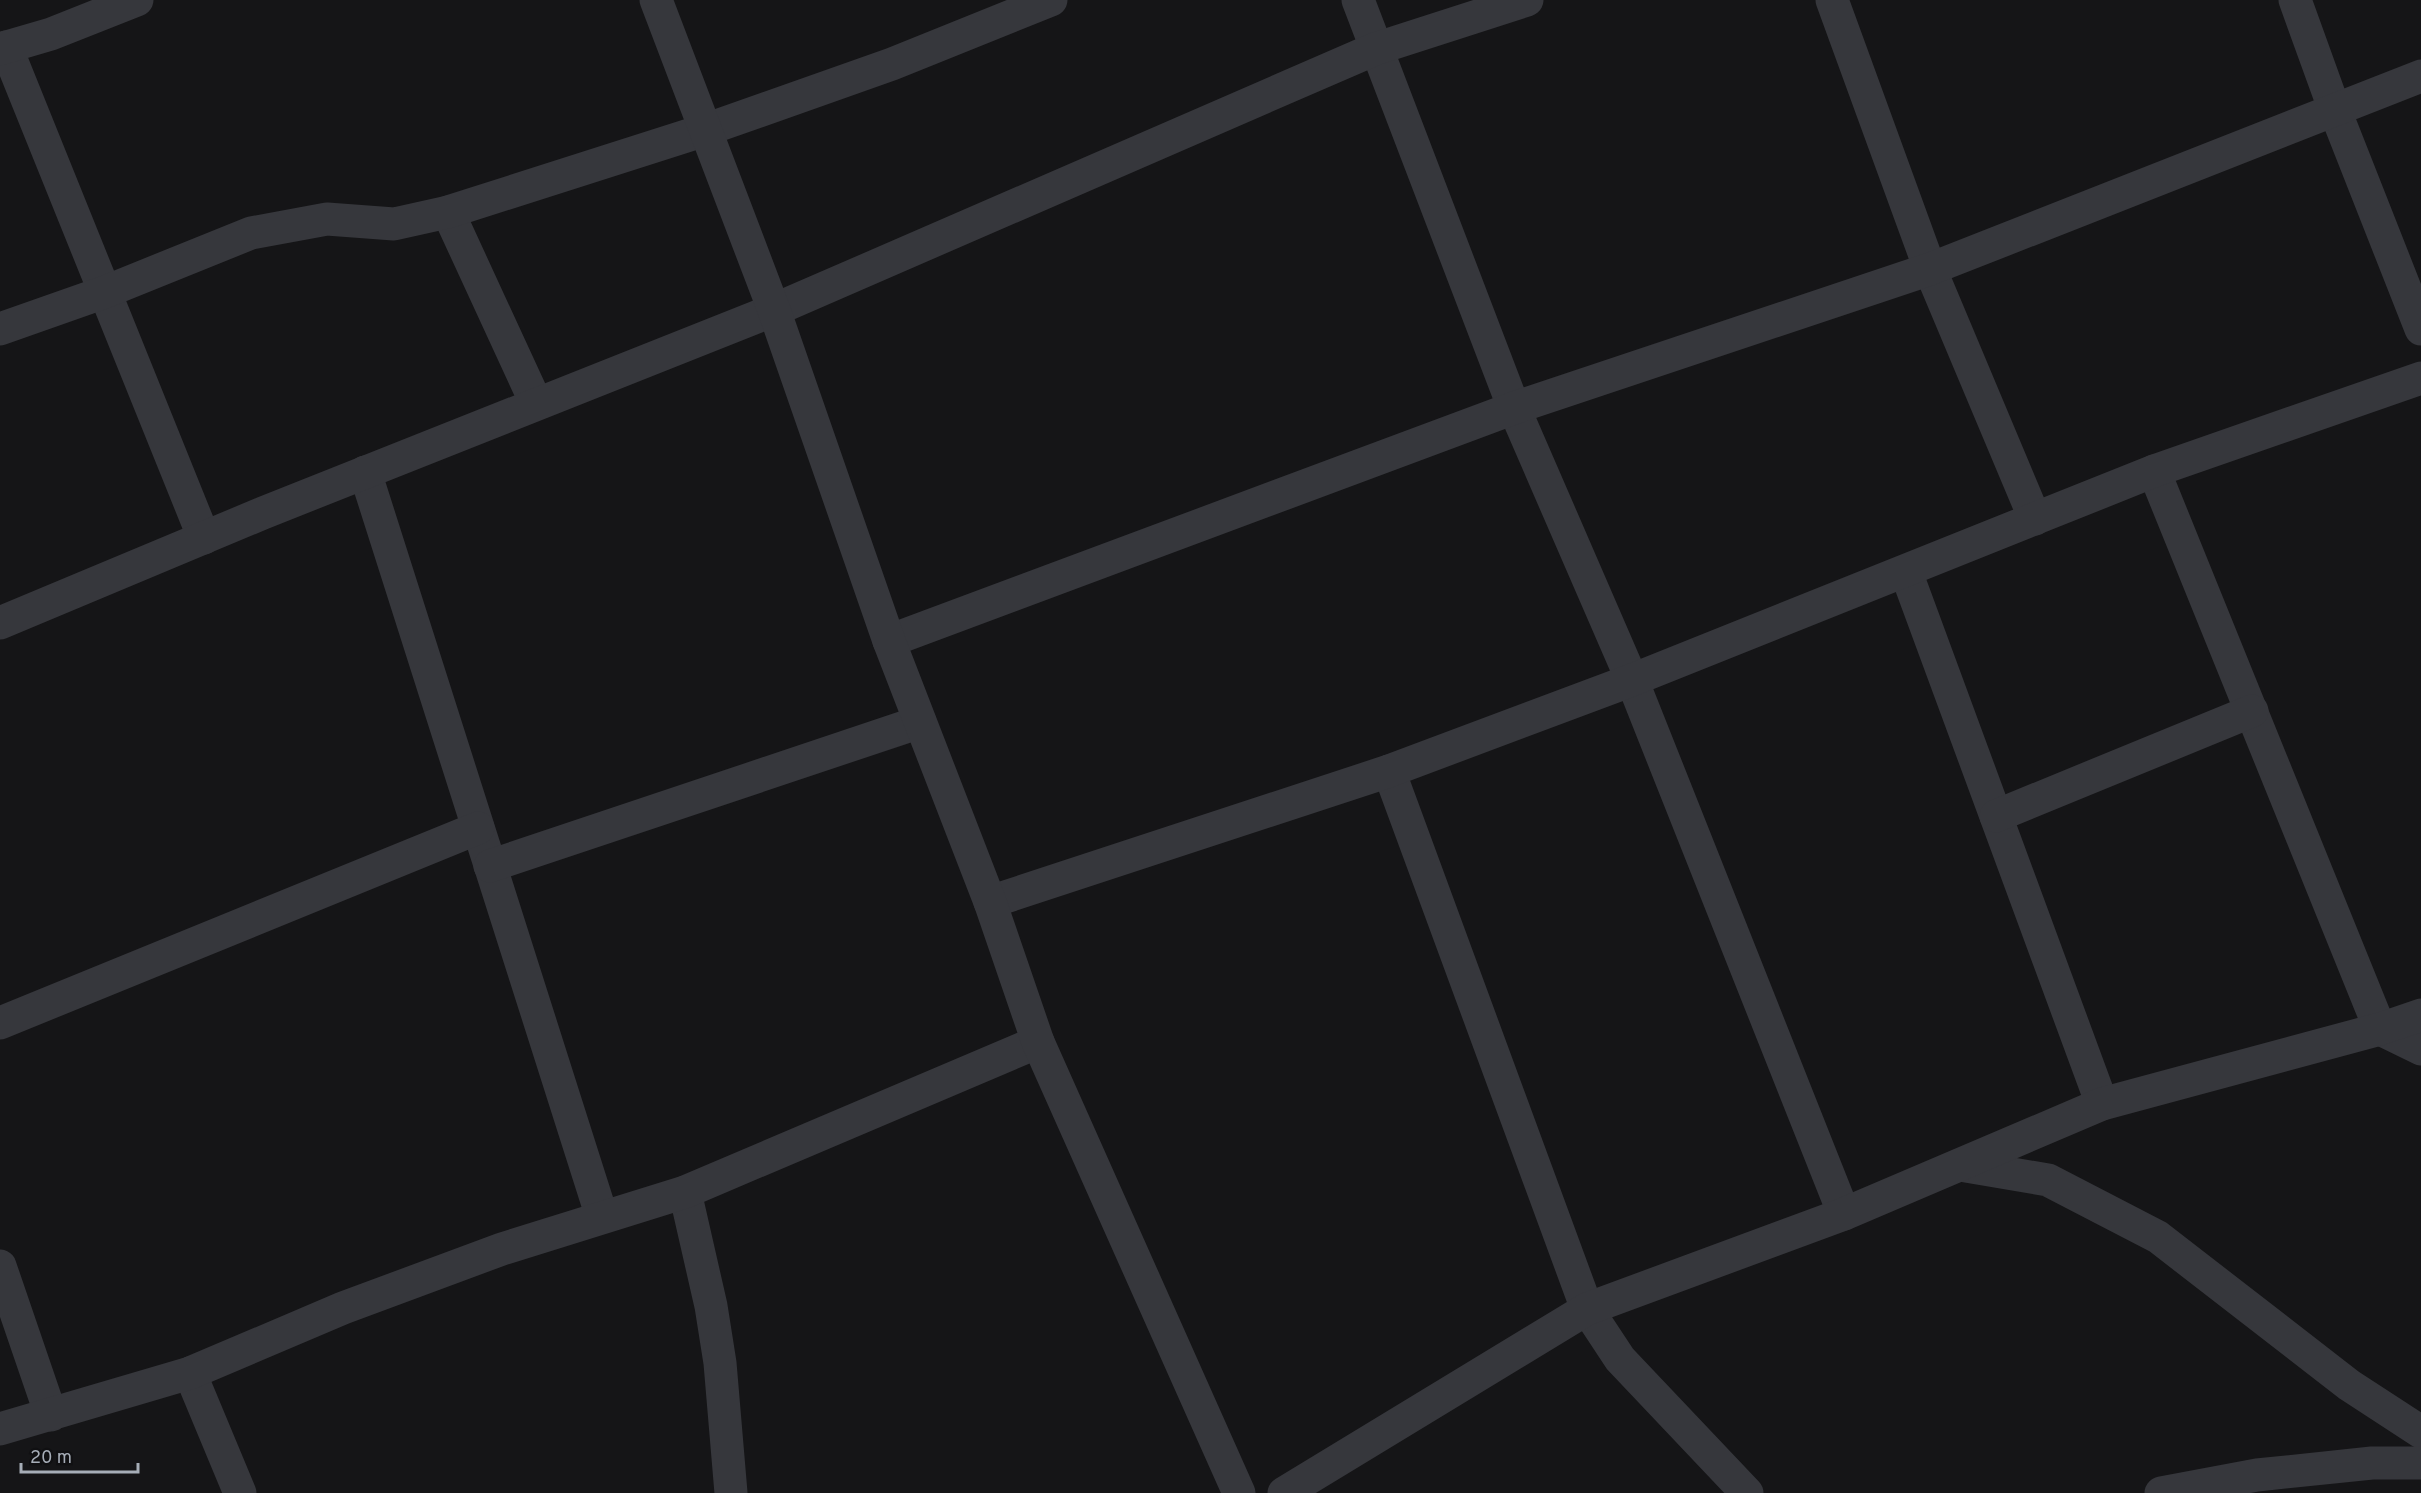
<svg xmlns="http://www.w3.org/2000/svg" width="2421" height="1493" font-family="Overpass,sans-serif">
<rect width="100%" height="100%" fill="#151517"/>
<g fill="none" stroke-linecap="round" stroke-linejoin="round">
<g stroke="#36373c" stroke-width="33">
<path d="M 1358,0 L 1514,408 L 1632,680 L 1844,1214"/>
<path d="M 1832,0 L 1930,269 L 2035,519"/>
<path d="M 2295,0 L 2334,108 L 2421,329"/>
<path d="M 6,47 L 204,538"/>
<path d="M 0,49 L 51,34 L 137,0"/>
<path d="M 448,212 L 536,403"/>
<path d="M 0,329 L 105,292 L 251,233 L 327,219 L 394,224 L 448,212 L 705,130 L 892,64 L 1051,0"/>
<path d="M 2154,471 L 2380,1029 L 2421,1049"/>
<path d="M 365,472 L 602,1217"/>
<path d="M 1906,572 L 2102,1104"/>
<path d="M 0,623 L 263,513 L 774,310 L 1375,49 L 1527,0"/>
<path d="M 889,641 L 1514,408 L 1930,269 L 2421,76"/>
<path d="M 1389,771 L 1587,1309 L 1620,1359 L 1747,1493"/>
<path d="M 1996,816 L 2252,711"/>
<path d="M 490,866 L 920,722"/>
<path d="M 990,902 L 1389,771 L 1632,680 L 2154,471 L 2421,378"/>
<path d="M 0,1023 L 478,828"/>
<path d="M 1960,1165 L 2048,1180 L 2158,1237 L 2349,1385 L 2421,1432"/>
<path d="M 685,1192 L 711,1306 L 720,1363 L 731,1493"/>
<path d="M 0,1266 L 51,1415"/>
<path d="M 190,1373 L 240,1493"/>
<path d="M 0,1429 L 190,1373 L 343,1308 L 502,1249 L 685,1192 L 1038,1042"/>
<path d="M 1284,1493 L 1587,1309 L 1844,1214 L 2102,1104 L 2380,1029 L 2421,1015"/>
<path d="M 2161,1493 L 2257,1475 L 2372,1463 L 2421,1463"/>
</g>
<path stroke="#36373c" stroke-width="33" d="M 656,0 L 774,310 L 889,641 L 990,902 L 1038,1042 L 1239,1493"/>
</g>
<path d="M21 1463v9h117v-9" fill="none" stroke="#a6adb7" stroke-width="3"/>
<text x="30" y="1463" font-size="18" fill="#a6adb7" stroke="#101012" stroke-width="4.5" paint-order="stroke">20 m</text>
</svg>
